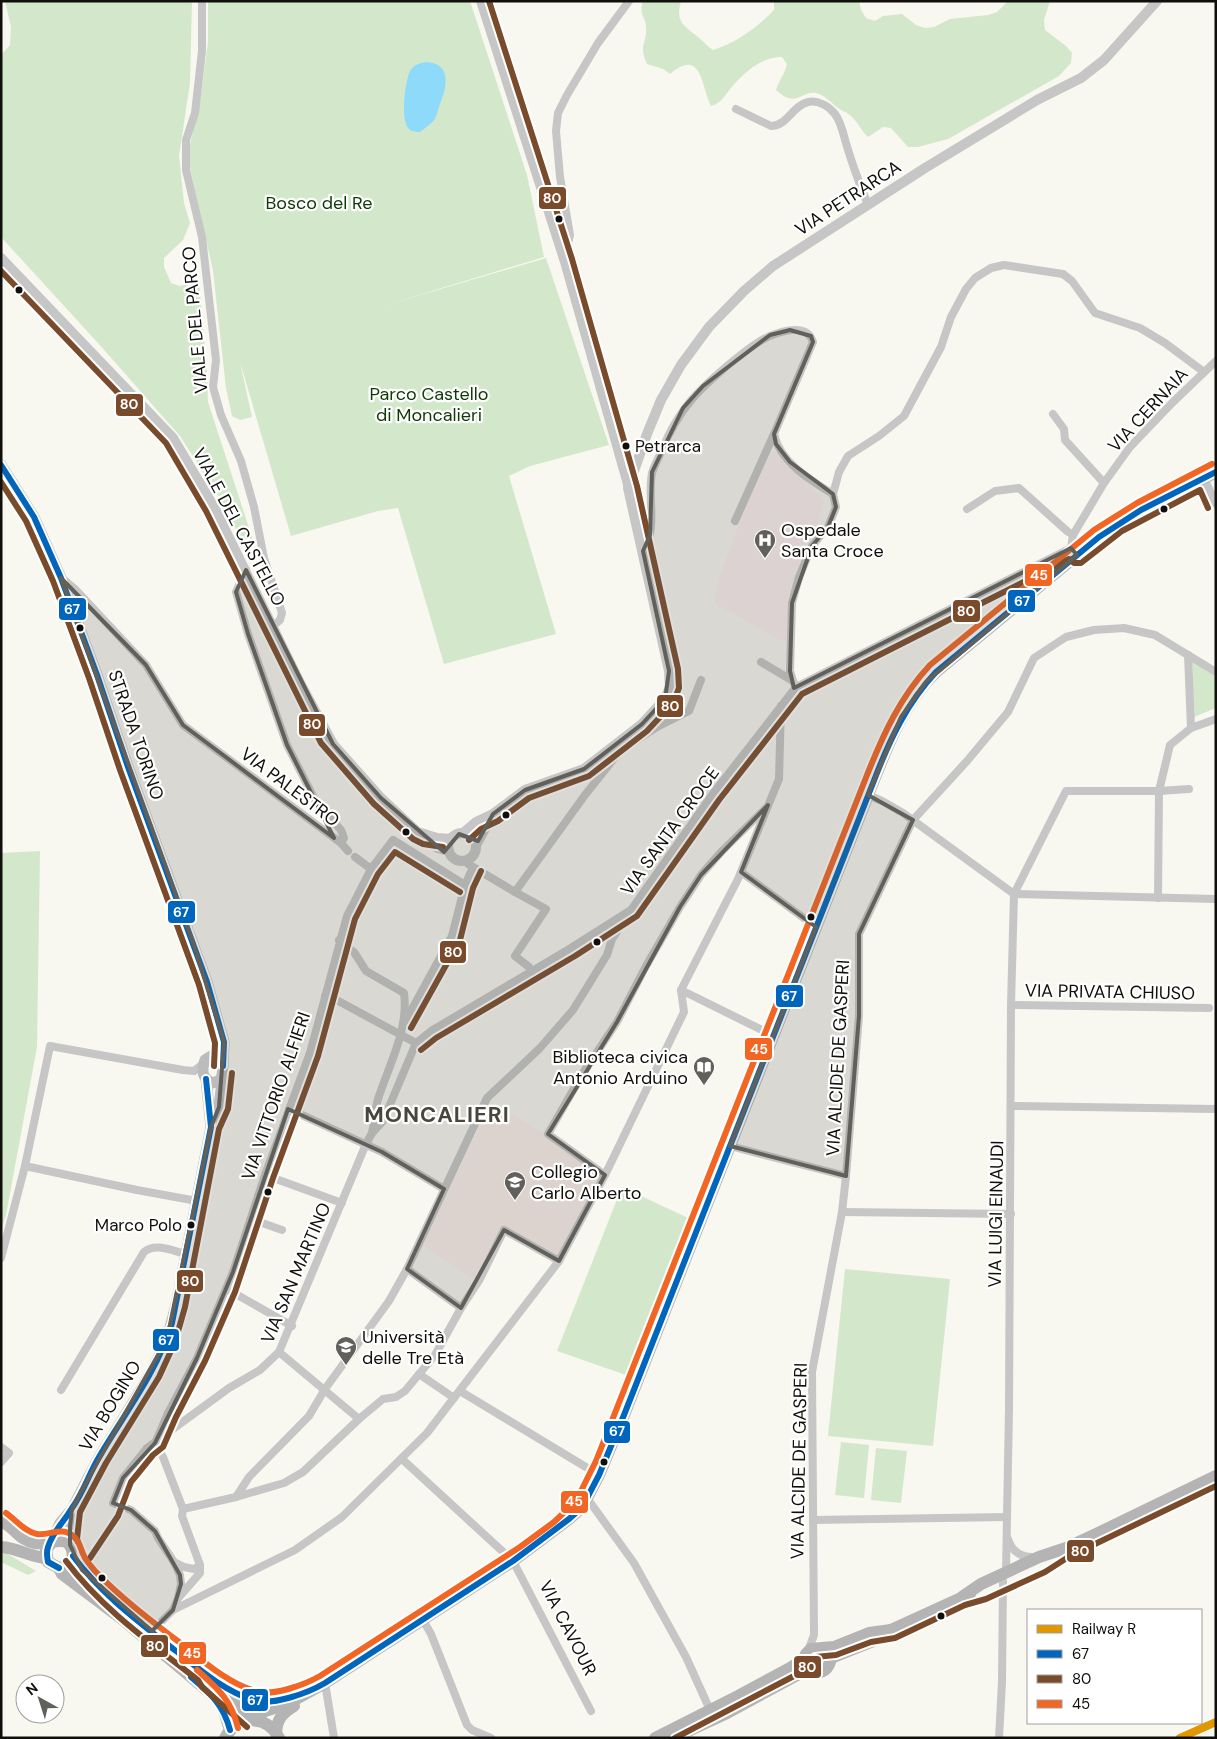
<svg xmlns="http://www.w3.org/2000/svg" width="1217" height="1739" font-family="'DM Sans',sans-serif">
<rect width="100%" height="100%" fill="#f8f7f0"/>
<path fill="#fcefec" d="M 491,1103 L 550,1136 L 600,1173 L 558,1257 L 505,1228 L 476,1281 L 423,1245 Z"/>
<path fill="#fbefef" d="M 774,451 L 778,452 L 824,501 L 818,525 L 795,578 L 789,601 L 788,641 L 780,640 L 714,603 L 720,576 L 744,511 L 770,455 Z"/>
<g fill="#d3e8cb">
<path d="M 5,1 L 192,1 L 190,83 L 179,156 L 184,203 L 190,223 L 183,240 L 164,258 L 164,267 L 171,283 L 180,286 L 199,280 L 207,374 L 208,402 L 252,537 L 249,554 L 219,497 L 180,436 L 98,343 L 1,237 L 1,55 L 10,45 L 11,27 Z"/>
<path d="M 208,1 L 470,1 L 527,175 L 544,257 L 383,306 L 546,258 L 609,445 L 530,466 L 509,476 L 556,634 L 444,664 L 398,508 L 378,511 L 291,536 L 240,362 L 252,417 L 240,420 L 232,416 L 226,388 L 213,271 L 190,168 L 190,144 L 200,101 L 208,42 Z"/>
<path d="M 643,1 L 681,1 C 675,23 684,25 698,37 C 704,42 707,46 713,50 C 736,43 758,27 774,10 L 774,1 L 859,1 L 861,10 L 866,18 L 875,21 L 883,16 L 902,14 L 916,25 L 925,28 L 934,27 L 950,19 L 988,15 L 997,12 L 1008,1 L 1050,1 L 1044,20 L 1045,30 L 1066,46 L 1072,53 L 1071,63 L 1059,76 L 948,139 L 918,147 L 908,147 L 891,128 L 883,127 L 868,137 C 861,131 858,122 851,116 C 847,112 842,111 838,108 C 831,103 825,95 816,93 C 800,91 797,109 776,90 C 779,80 785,74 787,64 L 782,57 C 760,57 744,73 730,89 C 724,97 721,103 711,106 C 701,86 702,47 670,74 L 663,69 L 647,64 C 638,44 647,45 646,28 C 646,16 638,15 643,1 Z"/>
<path d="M 1192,661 L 1216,677 L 1216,708 L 1194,717 Z"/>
<path d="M 40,851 L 37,1047 L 6,1215 L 1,1230 L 1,853 Z"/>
<path d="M 622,1187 L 688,1218 L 626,1375 L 557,1351 Z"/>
<path d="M 845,1269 L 950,1279 L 933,1446 L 828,1436 Z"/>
<path d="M 841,1442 L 869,1445 L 864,1498 L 835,1495 Z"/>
<path d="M 876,1448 L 907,1451 L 901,1503 L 871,1500 Z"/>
<path d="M 3,1551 L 36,1571 L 28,1575 L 1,1562 Z"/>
</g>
<path fill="#8edafa" d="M 426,62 C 452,63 447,87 440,104 C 438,109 437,115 435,119 C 431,124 425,128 420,132 C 417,132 412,132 409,129 C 400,121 405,81 410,71 C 413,65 420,63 426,62 Z"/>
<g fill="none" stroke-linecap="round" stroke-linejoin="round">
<g stroke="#c6c6c6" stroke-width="8">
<path d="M 202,1 L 202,51 L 195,113 L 186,140 L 186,170 L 202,237 L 216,360 L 213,387 L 221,415 L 241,461 L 254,507 L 264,558 L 282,613 L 280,620 L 273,626"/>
<path d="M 480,1 L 564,262 L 628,488"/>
<path d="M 736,109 L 771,126 C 787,126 792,106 808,102 C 818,100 829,106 835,114 C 841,122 843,133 846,143 C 852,164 860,185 868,205"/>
<path d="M 564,260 L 570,235 L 560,177 L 556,131 L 558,113 L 567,95 L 598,43 L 629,1"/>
<path d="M 1053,414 L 1064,429 L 1065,440 L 1104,483"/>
<path d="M 1204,478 L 1216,504"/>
<path d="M 967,509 L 995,491 L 1019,488 L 1067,531 L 1073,535"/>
<path d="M 735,521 L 774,434"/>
<path d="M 1071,548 L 1073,535 L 1104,483 L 1130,447 L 1172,403 L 1216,361"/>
<path d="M 643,551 C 645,545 649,539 650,534 C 654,513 648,493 652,473 C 654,466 658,459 661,452 C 679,408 698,390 733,361 C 747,350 761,338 778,333 C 791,329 808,326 813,342 L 774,434 C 780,462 810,480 833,494"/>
<path d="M 63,579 L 75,589 L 146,665 L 183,725 L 341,843 L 344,838 L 341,830 L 315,800 L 287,745 L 248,634 L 236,592 L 246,570"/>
<path d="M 1188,655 L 1191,728"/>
<path d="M 761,662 L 793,681"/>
<path d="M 796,687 L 793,681 L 790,671 L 792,603 L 799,577 L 812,546 L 828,527 L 836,507 L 833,494 L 839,472 L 848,456 L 879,436 L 904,416 L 941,347 L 951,317 L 966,289 L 975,278 L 991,268 L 1004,265 L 1063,274 L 1072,281 L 1095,313 L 1140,328 L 1165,343 L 1204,372"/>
<path d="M 868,795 L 882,801 L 903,813 L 1014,894 L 1216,899"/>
<path d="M 341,843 L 348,851"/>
<path d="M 355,857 L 371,869"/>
<path d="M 467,860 L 468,864 L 473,867 L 515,892 L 546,909 L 515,956 L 529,967 L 532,972"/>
<path d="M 741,872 L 816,927"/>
<path d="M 515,892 L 585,795 L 620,751 L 657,727 L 689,711 L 701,680"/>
<path d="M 1158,898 L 1159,791 L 1170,745 L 1191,728 L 1216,719"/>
<path d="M 339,940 L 354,952 L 366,971 L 404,993 C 409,1029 389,1065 378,1099 C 375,1110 374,1122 372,1133"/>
<path d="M 681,990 L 774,1036"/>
<path d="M 325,996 L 331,997 L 416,1043"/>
<path d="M 1011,1005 L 1209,1008"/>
<path d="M 406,1020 L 452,936 L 465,885 L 473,867"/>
<path d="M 1012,1106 L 1216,1109"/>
<path d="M 289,1109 L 382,1152 L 444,1189"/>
<path d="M 730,1146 L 846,1176"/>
<path d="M 25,1166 L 137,1190 L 197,1201"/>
<path d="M 265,1175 L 342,1203"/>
<path d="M 605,1175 L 548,1134 L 583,1073 L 617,1022 L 646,966 L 680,907 L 701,875 L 722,851 L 765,809"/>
<path d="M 842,1212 L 1011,1214"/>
<path d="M 251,1219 L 282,1230"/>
<path d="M 1,1258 L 25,1166 L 50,1046 L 183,1070 L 194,1071 L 203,1064"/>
<path d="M 407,1269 L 461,1308"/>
<path d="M 227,1289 L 292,1326"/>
<path d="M 279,1352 L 359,1419"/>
<path d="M 419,1374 L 454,1398"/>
<path d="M 61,1390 L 144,1252 C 155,1242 173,1251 186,1254"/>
<path d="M 460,1391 L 599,1475"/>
<path d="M 156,1441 L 168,1413 L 197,1358 L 233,1272 L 265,1175 L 310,1053 L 347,916 L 371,869 L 393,840 L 465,885"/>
<path d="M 155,1443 L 163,1457 L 183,1509"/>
<path d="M 1,1447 L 9,1453 L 1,1462"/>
<path d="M 402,1459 L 513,1561 L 591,1711"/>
<path d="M 236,1497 L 284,1483 L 303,1472 L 359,1419 L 383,1399 L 396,1397 L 405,1391 L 435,1355 L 461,1308 L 480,1279 L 504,1230 L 559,1261"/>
<path d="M 587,1498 L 634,1563 L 686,1657 L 710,1710"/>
<path d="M 813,1520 L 1007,1517"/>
<path d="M 1008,1539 C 1012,1552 1022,1558 1035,1557"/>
<path d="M 174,1562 L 184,1567 L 194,1569 L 200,1565"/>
<path d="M 1006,1572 L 1009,1408 L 1011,1005 L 1014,894 L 1066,791 L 1159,791 L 1189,789"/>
<path d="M 179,1597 L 200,1573 L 200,1565 L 182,1516 L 183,1509 L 236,1497 L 249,1477 L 309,1416 L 325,1389 L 389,1301 L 407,1269 L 487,1098 L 540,1048 L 573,1010 L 607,955 L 612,939 L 629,914"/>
<path d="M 173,1610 L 295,1550 L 342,1517 L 427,1433 L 559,1261 L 605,1175 L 684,1012 L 681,990 L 738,879 L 779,779 L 781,706"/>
<path d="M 423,1620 L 431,1634 L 467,1725 L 472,1730 L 491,1738"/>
<path d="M 152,1631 L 173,1610 L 178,1598 L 181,1584 L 180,1575 L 174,1562 L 158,1538 L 155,1531 L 131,1510 L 113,1503 L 123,1478 L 147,1448 L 229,1388 L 260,1370 L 279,1352 L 366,1144 L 372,1133 L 383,1121 L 416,1043 L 431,1031 L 571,948 L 631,910 L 712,795 L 796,687 L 1071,548"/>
<path d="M 808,1651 L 814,1635 L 812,1372 L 842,1212 L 846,1176 L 859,1016 L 859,934 L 913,820 L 967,761 L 1008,712 L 1034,658 L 1066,637 L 1094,630 L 1124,628 L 1155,635 L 1216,672"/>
<path d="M 325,1683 L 334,1738"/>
<path d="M 999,1738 L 1002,1682 L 1003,1581"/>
</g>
<g stroke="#c6c6c6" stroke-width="10">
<path d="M 1,258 L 173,438 L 214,507 L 301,685 L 333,744 L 381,798 L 427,841 L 438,848 L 449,851"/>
<path d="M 421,833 L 437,838 L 451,839"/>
<path d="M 463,833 L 476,822 L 493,814 L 525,790 L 584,769 L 642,724 L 665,699 L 670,687 L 669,671 L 628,488 L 647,434 L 661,400 L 681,365 L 709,327 L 744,291 L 773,266 L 925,168 L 1037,100 L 1081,78 L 1104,60 L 1157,1"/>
<circle cx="462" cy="847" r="14"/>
<path d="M 476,845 L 493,814"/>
</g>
<g stroke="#bcbcbc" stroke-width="11">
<path d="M 1,465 L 34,517 L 61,578 L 97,675 L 128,767 L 207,982 L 224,1042 L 223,1066"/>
<path d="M 213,1055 C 223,1060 225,1071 220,1080 L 213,1083 C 202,1079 201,1070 205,1060 Z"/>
<path d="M 212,1125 L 219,1107 L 223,1073"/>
<path d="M 51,1543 L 60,1523 L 72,1509 L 98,1459 L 152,1372 L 167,1339 L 176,1305 L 211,1127 L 206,1079"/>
<path d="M 70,1545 L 68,1540 L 72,1511"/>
</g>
<g stroke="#b5b4b5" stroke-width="12">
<path d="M 1,1521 C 15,1527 18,1540 35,1543 C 47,1545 57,1538 67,1542 C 77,1552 73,1566 59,1568 L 48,1562 L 46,1550 L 51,1543"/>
<path d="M 1,1547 C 18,1548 30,1557 46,1558"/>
<path d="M 73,1556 L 88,1576 L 127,1613 L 205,1674 L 208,1680 L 253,1720"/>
<path d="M 59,1568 L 62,1574 L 122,1619 L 210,1693 L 222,1705 L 230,1730"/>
<path d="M 962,1597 L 981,1584 L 1039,1557 L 1066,1548 L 1092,1536 L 1216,1476"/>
<path d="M 831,1658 L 871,1642 L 891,1630 L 970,1594"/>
<path d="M 222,1686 C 241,1695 260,1706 281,1699"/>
<path d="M 253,1720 L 265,1711 L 287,1704 L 325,1683 L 513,1561 L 569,1519 L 579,1510 L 587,1498 L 599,1475 L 624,1415 L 868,795 C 886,750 901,706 936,672 L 1099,537 C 1135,511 1176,492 1216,472"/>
<path d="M 276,1733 C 277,1718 283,1713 294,1706"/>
<path d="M 225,1738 C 237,1715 267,1714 279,1738"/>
<path d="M 655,1738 L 738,1696 L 790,1668 L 804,1659 L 806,1654 L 811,1649 L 834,1647 L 869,1633 L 891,1630"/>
<path d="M 673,1738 L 727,1713 L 799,1674 C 812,1671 825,1677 830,1662 L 828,1652"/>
</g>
<g stroke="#fff" stroke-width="10">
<g id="bus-1">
<path d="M 1,465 L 34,517 L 61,578 L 97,675 L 128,767 L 207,982 L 224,1042 L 223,1066"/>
<path d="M 73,1556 C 101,1594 139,1622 176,1651 C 199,1669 224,1691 253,1700 C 273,1706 308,1693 325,1683 L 513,1561 L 569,1519 L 579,1510 L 587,1498 L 599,1475 L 624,1415 L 875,778 C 890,739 907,703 936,672 L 1099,537 L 1141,510 L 1216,472"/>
<path d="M 59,1568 L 48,1562 C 47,1556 46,1553 48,1547 C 53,1531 64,1522 72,1508 C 83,1493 89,1474 99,1457 C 125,1413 157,1372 172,1323 L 211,1127 L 206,1079"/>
<path d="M 191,1677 C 211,1694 223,1704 230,1730"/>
</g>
</g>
<g stroke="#fff" stroke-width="10">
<g id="bus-2">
<path d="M 1,271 L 166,443 L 206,511 L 321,743 L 374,804 L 413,839 L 423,844 L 443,847"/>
<path d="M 1,482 L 26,521 L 53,581 L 89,678 L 120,770 L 199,985 L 215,1043 L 214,1066"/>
<path d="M 469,840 L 481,829 L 498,821 L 529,798 L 589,776 L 647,731 L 673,703 L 679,688 L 678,669 L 637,486 L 588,315 L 572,259 L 489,1"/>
<path d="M 411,1028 L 460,940 L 473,888 L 481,871"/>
<path d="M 421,1050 L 436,1038 L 575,956 L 637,916 L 719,800 L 802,694 L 1069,559 L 1074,563 L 1081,563 L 1122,531 L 1200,490 L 1208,508"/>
<path d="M 78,1542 L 77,1539 L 80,1512 L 106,1463 L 159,1377 L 175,1342 L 185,1307 L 219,1129 L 228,1109 L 232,1073"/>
<path d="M 90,1558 L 118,1516 L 131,1482 L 153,1455 L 163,1447 L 176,1417 L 205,1361 L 235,1292 L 273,1178 L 318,1056 L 355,919 L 378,874 L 395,852 L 460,892"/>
<path d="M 66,1561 C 102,1609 151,1643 198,1680 L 202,1687 L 247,1727"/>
<path d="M 675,1738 L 794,1676 L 809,1666 L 815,1657 L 836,1655 L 871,1642 L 895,1638 L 965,1605 L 986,1599 L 1045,1572 L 1070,1556 L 1216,1486"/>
</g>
</g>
<g stroke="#fff" stroke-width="10">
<g id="bus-3">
<path d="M 6,1513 C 16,1520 25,1532 37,1534 C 49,1536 62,1526 73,1536 C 80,1541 80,1548 84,1556 C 86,1561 91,1566 95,1571 C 120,1597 150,1620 179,1642 C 202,1660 227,1683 255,1691 C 273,1697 306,1684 320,1676 L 520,1547 L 554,1522 L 572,1505 L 578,1497 L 596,1461 L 867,775 C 883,735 900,697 930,665 L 1094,530 L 1137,503 L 1212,464"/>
<path d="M 197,1670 C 218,1689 231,1699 238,1728"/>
</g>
</g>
<use href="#bus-1" stroke="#0065bd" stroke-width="6"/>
<use href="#bus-2" stroke="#7a4b2a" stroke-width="6"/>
<use href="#bus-3" stroke="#f26522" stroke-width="6"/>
<g stroke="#fff" stroke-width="11">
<path id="rail-1" d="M 1180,1738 L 1216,1722"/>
</g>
<use href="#rail-1" stroke="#e09701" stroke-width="8"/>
</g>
<path fill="#61605b" fill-opacity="0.2" stroke="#61605b" stroke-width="4" stroke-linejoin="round" d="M 790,330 L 811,336 L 813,342 L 774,434 L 776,444 L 790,462 L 833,494 L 836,507 L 828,527 L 812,546 L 792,603 L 790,671 L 794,688 L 1071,548 L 1077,555 L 926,682 L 901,717 L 868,795 L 913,820 L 859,934 L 859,1016 L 846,1176 L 730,1146 L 816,927 L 741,872 L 768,805 L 701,875 L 680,907 L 617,1022 L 548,1134 L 605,1175 L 559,1261 L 504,1230 L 461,1308 L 407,1269 L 444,1189 L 382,1152 L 288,1109 L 233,1272 L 197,1358 L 155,1443 L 123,1478 L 113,1503 L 131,1510 L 155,1531 L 180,1575 L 181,1584 L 173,1610 L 152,1631 L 82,1570 L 70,1545 L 70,1527 L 72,1509 L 83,1488 L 167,1339 L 211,1127 L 219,1107 L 224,1042 L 194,945 L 61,578 L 146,665 L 183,725 L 334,838 L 287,745 L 248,634 L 236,592 L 246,570 L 333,744 L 381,798 L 444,852 L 459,834 L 478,841 L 493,814 L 525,790 L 584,769 L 642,724 L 665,699 L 669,671 L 643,551 L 650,535 L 652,472 L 683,408 L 703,386 L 770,335 Z"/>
<defs>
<g id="hospital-pin" transform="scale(1.125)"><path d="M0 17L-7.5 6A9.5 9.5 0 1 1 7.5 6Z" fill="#61605b" stroke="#fff"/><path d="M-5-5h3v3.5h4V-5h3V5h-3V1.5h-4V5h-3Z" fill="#fff"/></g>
<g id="library-pin" transform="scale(1.125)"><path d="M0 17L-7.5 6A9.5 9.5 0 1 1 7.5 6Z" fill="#61605b" stroke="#fff"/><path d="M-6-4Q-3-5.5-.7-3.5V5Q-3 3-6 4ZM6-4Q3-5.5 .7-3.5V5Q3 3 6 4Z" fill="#fff"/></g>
<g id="university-pin" transform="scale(1.125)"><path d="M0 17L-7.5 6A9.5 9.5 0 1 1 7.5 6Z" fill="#61605b" stroke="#fff"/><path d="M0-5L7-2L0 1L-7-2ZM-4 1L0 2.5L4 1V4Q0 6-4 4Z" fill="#fff"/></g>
</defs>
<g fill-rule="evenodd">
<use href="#hospital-pin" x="765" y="540"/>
<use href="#library-pin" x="704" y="1067"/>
<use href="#university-pin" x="515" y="1182"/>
<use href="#university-pin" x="346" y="1347"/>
</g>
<g fill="#100f0b" stroke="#fff" stroke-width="2">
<circle cx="559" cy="219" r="4.5"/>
<circle cx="19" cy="290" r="4.5"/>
<circle cx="626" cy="446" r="4.5"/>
<circle cx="1164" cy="509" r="4.5"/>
<circle cx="80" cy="628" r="4.5"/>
<circle cx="506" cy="815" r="4.5"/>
<circle cx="406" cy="832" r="4.5"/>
<circle cx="811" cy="917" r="4.5"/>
<circle cx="597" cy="942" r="4.5"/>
<circle cx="268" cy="1192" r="4.5"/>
<circle cx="191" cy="1225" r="4.5"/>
<circle cx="604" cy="1462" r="4.5"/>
<circle cx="102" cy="1578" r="4.5"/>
<circle cx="941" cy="1616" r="4.5"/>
</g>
<g text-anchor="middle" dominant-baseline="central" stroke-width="4.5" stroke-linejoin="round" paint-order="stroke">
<g font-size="17" fill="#100f0b" stroke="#fff" text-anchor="start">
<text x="635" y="446">Petrarca</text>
<text x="182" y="1225" text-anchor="end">Marco Polo</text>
</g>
<g font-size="18" fill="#100f0b" stroke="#fff">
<text transform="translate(848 198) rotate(-33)">VIA PETRARCA</text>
<text transform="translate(195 320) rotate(-95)">VIALE DEL PARCO</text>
<text transform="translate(1148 410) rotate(-47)">VIA CERNAIA</text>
<text transform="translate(239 527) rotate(62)">VIALE DEL CASTELLO</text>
<text transform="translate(136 735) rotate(71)">STRADA TORINO</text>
<text transform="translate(290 787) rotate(37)">VIA PALESTRO</text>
<text transform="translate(670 831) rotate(-54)">VIA SANTA CROCE</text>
<text transform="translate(1110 992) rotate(1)">VIA PRIVATA CHIUSO</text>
<text transform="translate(838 1058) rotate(-87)">VIA ALCIDE DE GASPERI</text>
<text transform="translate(276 1096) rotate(-71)">VIA VITTORIO ALFIERI</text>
<text transform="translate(996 1214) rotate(-89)">VIA LUIGI EINAUDI</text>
<text transform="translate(296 1273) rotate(-67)">VIA SAN MARTINO</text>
<text transform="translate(110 1406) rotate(-59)">VIA BOGINO</text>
<text transform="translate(799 1461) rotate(-89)">VIA ALCIDE DE GASPERI</text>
<text transform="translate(568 1628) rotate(63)">VIA CAVOUR</text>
</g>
<g font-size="18" fill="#0f3906" stroke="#fff">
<text x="319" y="203">Bosco del Re</text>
<text x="429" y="394">Parco Castello<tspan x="429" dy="21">di Moncalieri</tspan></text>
</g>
<g font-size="18" fill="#100f0b" stroke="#fff" text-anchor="start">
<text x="781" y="530">Ospedale<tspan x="781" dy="21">Santa Croce</tspan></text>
<text x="688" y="1057" text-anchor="end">Biblioteca civica<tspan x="688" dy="21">Antonio Arduino</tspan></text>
<text x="531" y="1172">Collegio<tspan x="531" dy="21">Carlo Alberto</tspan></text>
<text x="362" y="1337">Università<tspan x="362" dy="21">delle Tre Età</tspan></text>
</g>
<g font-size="22" font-weight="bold" letter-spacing="1" fill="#49473d" stroke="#fff">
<text x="437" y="1114">MONCALIERI</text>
</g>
</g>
<g stroke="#fff" stroke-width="2">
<rect x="538" y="186" width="29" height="24" rx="5" fill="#7a4b2a"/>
<rect x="115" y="393" width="29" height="24" rx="5" fill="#7a4b2a"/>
<rect x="1024" y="563" width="29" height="24" rx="5" fill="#f26522"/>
<rect x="1007" y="589" width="29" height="24" rx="5" fill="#0065bd"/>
<rect x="58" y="597" width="29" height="24" rx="5" fill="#0065bd"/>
<rect x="952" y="599" width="29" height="24" rx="5" fill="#7a4b2a"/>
<rect x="656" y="694" width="28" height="24" rx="5" fill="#7a4b2a"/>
<rect x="298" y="713" width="28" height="24" rx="5" fill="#7a4b2a"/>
<rect x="167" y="900" width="29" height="24" rx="5" fill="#0065bd"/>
<rect x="439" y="940" width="28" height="24" rx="5" fill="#7a4b2a"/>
<rect x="775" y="984" width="29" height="24" rx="5" fill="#0065bd"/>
<rect x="744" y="1037" width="29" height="24" rx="5" fill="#f26522"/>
<rect x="176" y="1269" width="28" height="24" rx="5" fill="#7a4b2a"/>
<rect x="152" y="1328" width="28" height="24" rx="5" fill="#0065bd"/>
<rect x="603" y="1420" width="28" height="24" rx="5" fill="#0065bd"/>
<rect x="560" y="1490" width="29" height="24" rx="5" fill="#f26522"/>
<rect x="1066" y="1539" width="29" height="24" rx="5" fill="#7a4b2a"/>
<rect x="140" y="1634" width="29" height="24" rx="5" fill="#7a4b2a"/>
<rect x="178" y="1641" width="29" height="24" rx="5" fill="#f26522"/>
<rect x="793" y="1655" width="29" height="24" rx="5" fill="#7a4b2a"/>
<rect x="241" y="1688" width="28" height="24" rx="5" fill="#0065bd"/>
</g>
<g font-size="14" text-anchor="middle" font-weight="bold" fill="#fff">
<text x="552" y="203">80</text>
<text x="129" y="409">80</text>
<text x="1039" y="580">45</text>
<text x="1022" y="606">67</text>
<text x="72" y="614">67</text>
<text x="966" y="616">80</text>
<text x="670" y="711">80</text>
<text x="312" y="729">80</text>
<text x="181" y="917">67</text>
<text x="453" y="957">80</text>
<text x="789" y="1001">67</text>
<text x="759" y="1054">45</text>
<text x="190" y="1286">80</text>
<text x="166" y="1345">67</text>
<text x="617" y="1436">67</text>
<text x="574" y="1506">45</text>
<text x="1080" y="1556">80</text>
<text x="155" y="1651">80</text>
<text x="192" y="1658">45</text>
<text x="807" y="1672">80</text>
<text x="255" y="1705">67</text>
</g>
<rect width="1217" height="1739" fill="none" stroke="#100f0b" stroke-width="5"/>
<rect x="1027" y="1609" width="175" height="115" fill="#ffffff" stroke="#9f9f9d"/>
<rect x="1037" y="1625" width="25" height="8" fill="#e09701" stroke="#9f9f9d"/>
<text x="1072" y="1634" font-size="15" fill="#100f0b">Railway R</text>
<rect x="1037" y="1650" width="25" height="8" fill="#0065bd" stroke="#9f9f9d"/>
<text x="1072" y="1659" font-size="15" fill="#100f0b">67</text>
<rect x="1037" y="1675" width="25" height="8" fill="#7a4b2a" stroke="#9f9f9d"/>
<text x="1072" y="1684" font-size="15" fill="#100f0b">80</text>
<rect x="1037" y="1700" width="25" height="8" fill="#f26522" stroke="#9f9f9d"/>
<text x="1072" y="1709" font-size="15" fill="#100f0b">45</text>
<g transform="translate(40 1699) rotate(321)"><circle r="24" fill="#ffffff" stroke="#9f9f9d"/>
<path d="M0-4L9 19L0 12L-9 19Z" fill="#61605b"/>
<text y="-8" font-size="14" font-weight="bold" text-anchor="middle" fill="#100f0b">N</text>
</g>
</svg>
